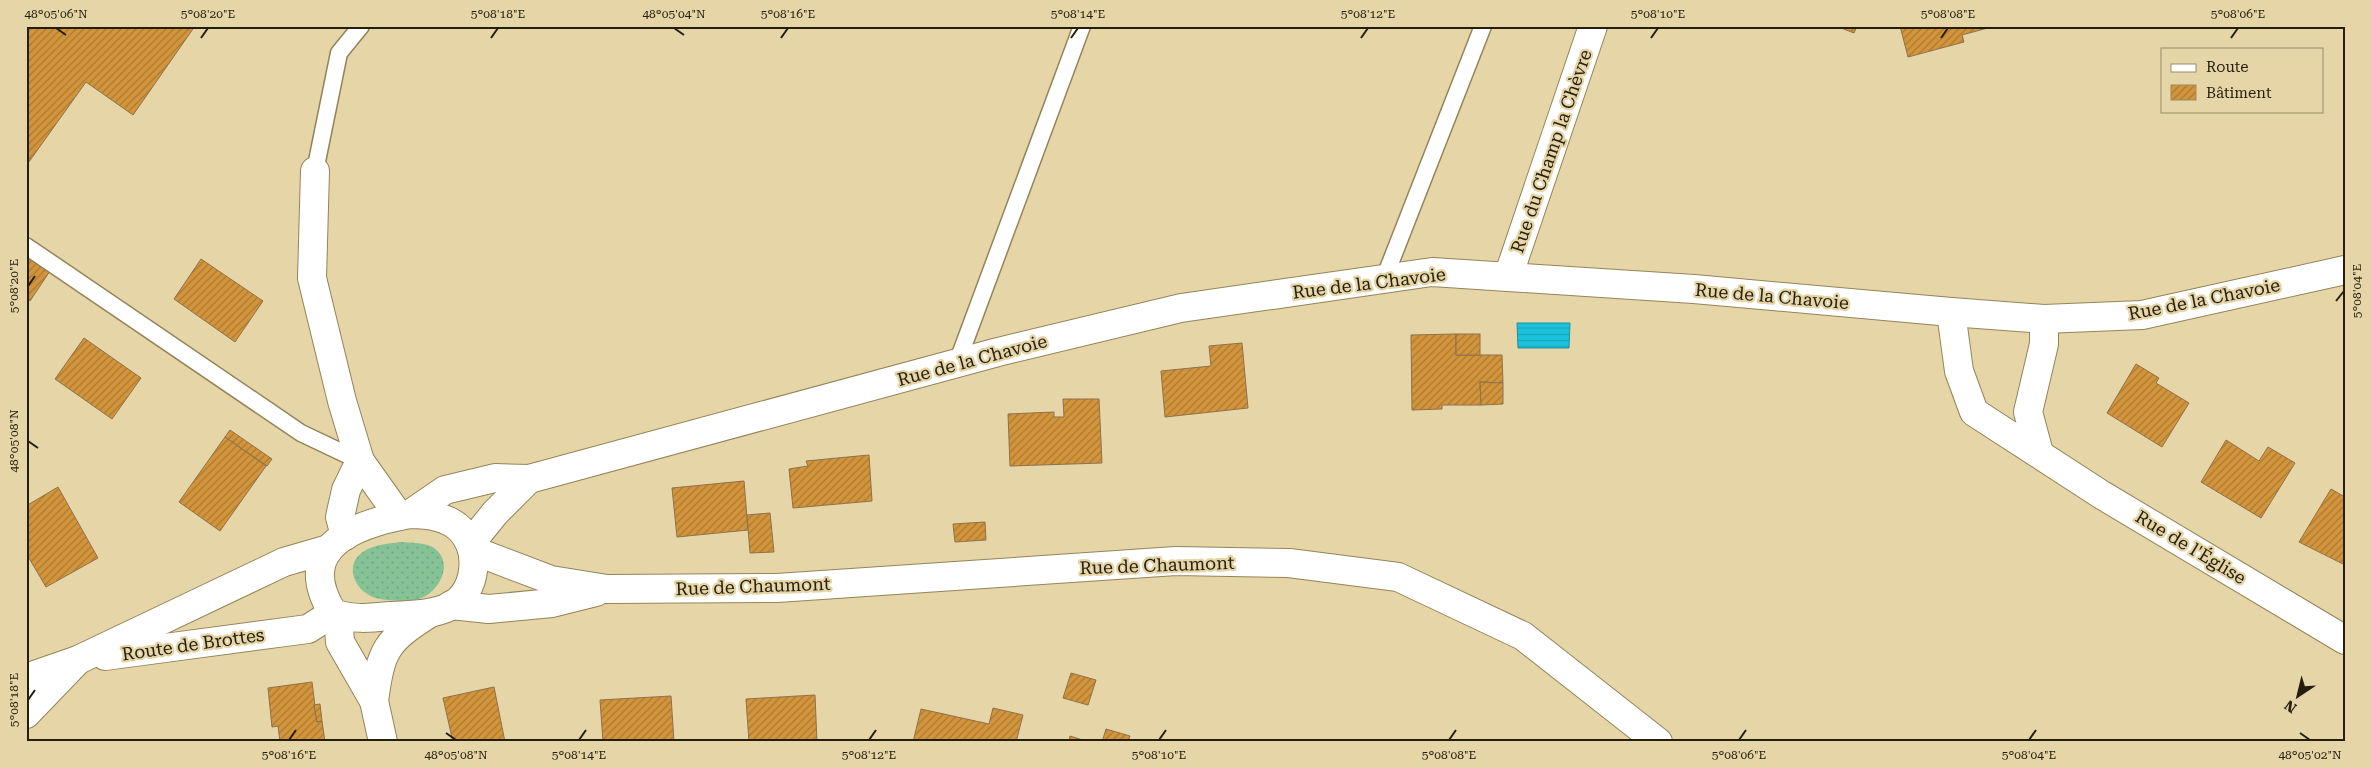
<svg xmlns="http://www.w3.org/2000/svg" width="2371" height="768" font-family="'Roboto Serif',serif">
<defs>
<pattern id="grass-dots" width="8" height="8" patternUnits="userSpaceOnUse" patternTransform="scale(1.25)"><rect width="8" height="8" fill="#85c296"/><path d="M2 2h.1M6 6h.1" fill="none" stroke="#73a680" stroke-width="1.8" stroke-linecap="round"/></pattern>
<pattern id="water-rules" width="6" height="5" patternUnits="userSpaceOnUse" patternTransform="scale(1.25)"><rect width="6" height="5" fill="#1bc2dc"/><path d="M0 2.5h6" fill="none" stroke="#19a6bc"/></pattern>
<pattern id="building-hatch" width="6" height="6" patternUnits="userSpaceOnUse" patternTransform="scale(1.25)"><rect width="6" height="6" fill="#d3953c"/><path d="M-1 1l2-2M0 6l6-6M5 7l2-2" fill="none" stroke="#ab7931"/></pattern>
</defs>
<rect width="100%" height="100%" fill="#e5d5a7"/>
<path fill="url(#grass-dots)" d="M 400,542 C 411,543 425,542 434,548 C 455,563 439,593 419,599 C 407,602 392,601 380,599 C 355,595 341,563 366,550 C 377,544 389,544 400,542 Z"/>
<path fill="url(#water-rules)" stroke="#1e919e" d="M 1517,323 L 1570,323 L 1569,348 L 1518,348 Z"/>
<g fill="url(#building-hatch)" stroke="#8e714c">
<path d="M 26,26 L 195,26 L 133,115 L 86,82 L 26,166 Z"/>
<path d="M 1836,26 L 1857,26 L 1854,33 Z"/>
<path d="M 1900,26 L 1995,26 L 1962,35 L 1964,42 L 1908,57 Z"/>
<path d="M 26,255 L 50,271 L 30,301 L 26,298 Z"/>
<path d="M 201,259 L 263,301 L 235,342 L 174,299 Z"/>
<path d="M 1456,334 L 1456,355 L 1502,355 L 1503,383 L 1480,382 L 1481,405 L 1442,405 L 1442,409 L 1412,410 L 1411,335 Z"/>
<rect x="1456" y="334" width="24" height="21"/>
<path d="M 84,338 L 141,378 L 112,419 L 55,379 Z"/>
<path d="M 1242,343 L 1248,408 L 1165,417 L 1161,371 L 1211,366 L 1209,346 Z"/>
<path d="M 2136,364 L 2159,378 L 2156,383 L 2189,403 L 2162,447 L 2107,413 Z"/>
<path d="M 1480,382 L 1503,383 L 1503,404 L 1481,405 Z"/>
<path d="M 1063,399 L 1099,399 L 1102,463 L 1010,466 L 1008,414 L 1054,412 L 1054,417 L 1064,417 Z"/>
<path d="M 230,430 L 272,459 L 267,466 L 225,437 Z"/>
<path d="M 225,437 L 266,466 L 220,531 L 179,502 Z"/>
<path d="M 2226,440 L 2259,461 L 2268,447 L 2295,463 L 2261,518 L 2201,482 Z"/>
<path d="M 869,455 L 872,501 L 793,508 L 789,469 L 808,466 L 806,461 Z"/>
<path d="M 744,481 L 748,530 L 677,537 L 672,488 Z"/>
<path d="M 58,487 L 98,558 L 46,587 L 26,553 L 26,506 Z"/>
<path d="M 2331,489 L 2345,497 L 2345,565 L 2299,542 Z"/>
<path d="M 770,513 L 774,552 L 750,553 L 747,515 Z"/>
<path d="M 985,522 L 986,540 L 955,542 L 953,524 Z"/>
<path d="M 1071,673 L 1096,680 L 1088,705 L 1063,698 Z"/>
<path d="M 312,682 L 317,722 L 322,721 L 325,742 L 280,742 L 278,726 L 272,727 L 268,688 Z"/>
<path d="M 494,687 L 505,742 L 453,742 L 443,698 Z"/>
<path d="M 815,695 L 817,742 L 749,742 L 746,699 Z"/>
<path d="M 671,696 L 674,742 L 603,742 L 600,700 Z"/>
<path d="M 320,704 L 322,721 L 317,722 L 314,705 Z"/>
<path d="M 993,708 L 1023,715 L 1016,742 L 913,742 L 921,709 L 989,724 Z"/>
<path d="M 1106,729 L 1130,736 L 1128,742 L 1102,742 Z"/>
<path d="M 1070,736 L 1089,742 L 1069,742 Z"/>
</g>
<g fill="none" stroke-linecap="round" stroke-linejoin="round">
<g stroke="#938559" stroke-width="19">
<g id="service">
<path d="M 315,171 L 339,53 L 361,26"/>
<path d="M 26,246 L 301,433 L 360,461"/>
<path d="M 1384,279 L 1483,26"/>
<path d="M 957,363 L 1082,26"/>
</g>
</g>
<g stroke="#938559" stroke-width="30">
<g id="minor">
<path d="M 315,171 L 312,278 L 342,401 L 360,461 L 399,516"/>
<path d="M 1508,277 L 1593,26"/>
<path d="M 1951,312 L 1959,371 L 1974,412 L 2102,495 L 2345,640"/>
<path d="M 2039,453 L 2028,412 L 2044,344 L 2044,319"/>
<path d="M 410,514 L 445,490 L 495,478 L 529,479 L 998,352 L 1181,308 L 1432,272 L 1694,289 L 1951,312 L 2044,319 L 2142,315 L 2345,270"/>
<path d="M 345,536 L 340,517 L 346,490 L 360,461"/>
<path d="M 470,544 L 495,513 L 529,479"/>
<path d="M 338,615 L 340,642 L 374,701 L 383,742"/>
<path d="M 374,701 C 381,649 386,641 430,613"/>
<path d="M 26,714 L 78,660"/>
</g>
</g>
<g stroke="#938559" stroke-width="30">
<g id="tertiary">
<path d="M 410,514 C 427,514 447,516 460,529 C 481,550 477,591 451,606 C 433,615 410,615 390,616 C 371,618 352,620 333,613 C 292,547 355,524 410,514 Z"/>
<path d="M 472,550 L 551,580 L 607,589 L 777,588 L 1176,561 L 1289,563 L 1398,577 L 1523,636 L 1658,742"/>
<path d="M 451,605 L 489,609 L 552,603 L 596,592"/>
<path d="M 105,656 L 308,629 L 333,613"/>
<path d="M 26,678 L 78,660 L 284,562 L 329,549"/>
</g>
</g>
<use href="#service" stroke="#fff" stroke-width="16"/>
<use href="#minor" stroke="#fff" stroke-width="28"/>
<use href="#tertiary" stroke="#fff" stroke-width="28"/>
</g>
<path fill="none" stroke="#241e0c" stroke-width="2" d="M 56,28 L 66,35M 674,28 L 684,35M 201,38 L 208,28M 491,38 L 498,28M 781,38 L 788,28M 1071,38 L 1078,28M 1361,38 L 1368,28M 1651,38 L 1658,28M 1941,38 L 1948,28M 2231,38 L 2238,28M 28,286 L 35,276M 2336,301 L 2344,291M 28,441 L 38,448M 28,700 L 35,690M 446,733 L 456,740M 2300,733 L 2310,740M 289,740 L 296,730M 579,740 L 586,730M 869,740 L 876,730M 1159,740 L 1166,730M 1449,740 L 1456,730M 1739,740 L 1746,730M 2029,740 L 2036,730"/>
<g text-anchor="middle" dominant-baseline="central" stroke-width="4.5" stroke-linejoin="round" paint-order="stroke">
<g font-size="18" fill="#241e0c" stroke="#e5d5a7">
<text transform="translate(1551 151) rotate(-71)">Rue du Champ la Chèvre</text>
<text transform="translate(1369 283) rotate(-7)">Rue de la Chavoie</text>
<text transform="translate(1772 296) rotate(5)">Rue de la Chavoie</text>
<text transform="translate(2204 299) rotate(-11)">Rue de la Chavoie</text>
<text transform="translate(972 360) rotate(-15)">Rue de la Chavoie</text>
<text transform="translate(2191 547) rotate(31)">Rue de l'Église</text>
<text transform="translate(1157 565) rotate(-2)">Rue de Chaumont</text>
<text transform="translate(753 586) rotate(-2)">Rue de Chaumont</text>
<text transform="translate(193 644) rotate(-8)">Route de Brottes</text>
</g>
</g>
<rect width="2371" height="768" fill="none" stroke="#e5d5a7" stroke-width="55"/>
<rect x="2161" y="48" width="162" height="65" fill="#e5d5a7" stroke="#988c69"/>
<rect x="2171" y="64" width="25" height="8" fill="#ffffff" stroke="#988c69"/>
<text x="2206" y="72" font-size="15" fill="#241e0c">Route</text>
<rect x="2171" y="85" width="25" height="15" fill="url(#building-hatch)" stroke="#988c69"/>
<text x="2206" y="98" font-size="15" fill="#241e0c">Bâtiment</text>
<g transform="translate(2298 696) rotate(215)" stroke="#e5d5a7" stroke-width="4" paint-order="stroke">
<path d="M0-4L9 19L0 12L-9 19Z" fill="#241e0c"/>
<text y="-8" font-size="14" font-weight="bold" text-anchor="middle" fill="#241e0c">N</text>
</g>
<rect x="28" y="28" width="2316" height="712" fill="none" stroke="#241e0c" stroke-width="2"/>
<g font-size="12" text-anchor="middle" fill="#241e0c">
<text x="56" y="18">48°05'06"N</text>
<text x="208" y="18">5°08'20"E</text>
<text x="498" y="18">5°08'18"E</text>
<text x="674" y="18">48°05'04"N</text>
<text x="788" y="18">5°08'16"E</text>
<text x="1078" y="18">5°08'14"E</text>
<text x="1368" y="18">5°08'12"E</text>
<text x="1658" y="18">5°08'10"E</text>
<text x="1948" y="18">5°08'08"E</text>
<text x="2238" y="18">5°08'06"E</text>
<text transform="translate(14 286) rotate(-90)" y="4">5°08'20"E</text>
<text transform="translate(2357 291) rotate(-90)" y="4">5°08'04"E</text>
<text transform="translate(14 441) rotate(-90)" y="4">48°05'08"N</text>
<text transform="translate(14 700) rotate(-90)" y="4">5°08'18"E</text>
<text x="289" y="759">5°08'16"E</text>
<text x="456" y="759">48°05'08"N</text>
<text x="579" y="759">5°08'14"E</text>
<text x="869" y="759">5°08'12"E</text>
<text x="1159" y="759">5°08'10"E</text>
<text x="1449" y="759">5°08'08"E</text>
<text x="1739" y="759">5°08'06"E</text>
<text x="2029" y="759">5°08'04"E</text>
<text x="2310" y="759">48°05'02"N</text>
</g>
</svg>
